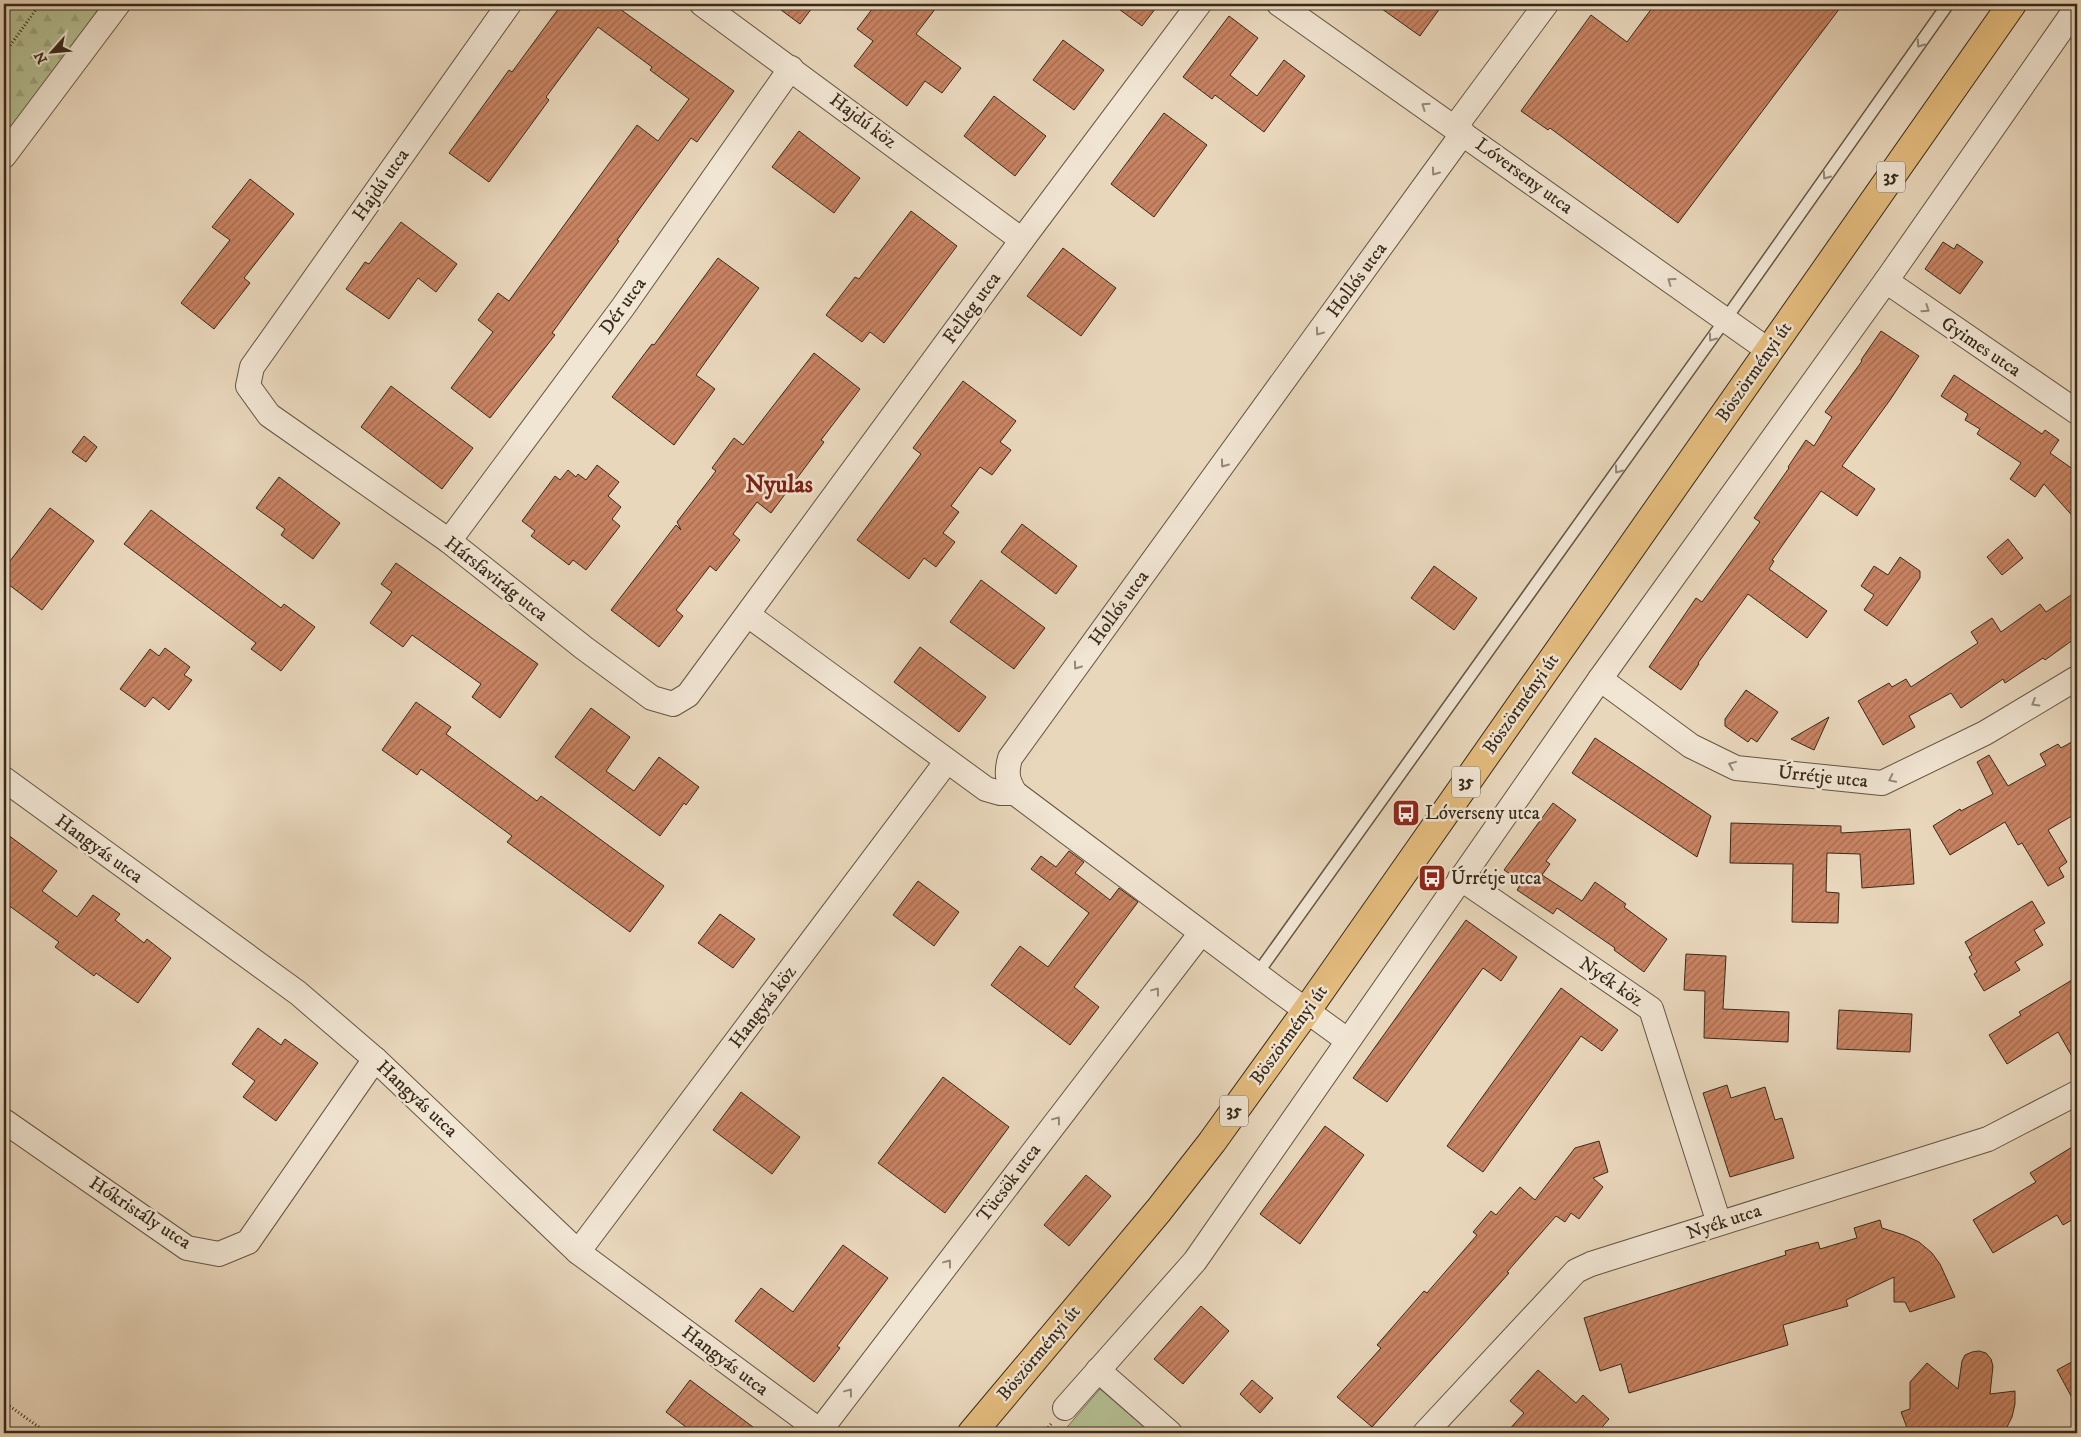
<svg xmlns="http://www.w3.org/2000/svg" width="2081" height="1437" font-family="'IM FELL DW Pica',serif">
<defs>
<pattern id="forest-firs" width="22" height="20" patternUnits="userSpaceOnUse" patternTransform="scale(1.25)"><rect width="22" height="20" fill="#b4bf93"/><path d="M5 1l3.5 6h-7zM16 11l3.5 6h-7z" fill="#9ba47e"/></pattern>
<pattern id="building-hatch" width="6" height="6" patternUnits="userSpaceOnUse" patternTransform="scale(1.25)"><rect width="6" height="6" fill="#c88362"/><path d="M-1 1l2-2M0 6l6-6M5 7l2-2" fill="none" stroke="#a36b50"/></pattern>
</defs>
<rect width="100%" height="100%" fill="#e9d7bc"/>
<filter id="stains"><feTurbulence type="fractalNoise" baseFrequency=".004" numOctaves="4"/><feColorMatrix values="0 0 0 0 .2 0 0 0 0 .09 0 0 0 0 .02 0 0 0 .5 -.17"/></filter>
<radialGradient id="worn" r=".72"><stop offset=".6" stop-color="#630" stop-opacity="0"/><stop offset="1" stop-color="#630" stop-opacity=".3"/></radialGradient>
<path fill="#b4bf93" stroke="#767456" d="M 1100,1389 L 1151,1433 L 1062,1433 Z"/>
<path fill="url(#forest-firs)" stroke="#767456" d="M 4,4 L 102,4 L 4,141 Z"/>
<g fill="url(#building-hatch)" stroke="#372a1a">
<path d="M 562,4 L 613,4 L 734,91 L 697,142 L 691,138 L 617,240 L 619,241 L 552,333 L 555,335 L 490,418 L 451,388 L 493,332 L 478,320 L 498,293 L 509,301 L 637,125 L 658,141 L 689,99 L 650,70 L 652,67 L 598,27 L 546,97 L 549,100 L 489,182 L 449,153 L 509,70 L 512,72 Z"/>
<path d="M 773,4 L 815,4 L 800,24 Z"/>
<path d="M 876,4 L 939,4 L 916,34 L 961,68 L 942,93 L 925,81 L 907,106 L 854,66 L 873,41 L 857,29 Z"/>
<path d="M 1112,4 L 1159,4 L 1142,26 Z"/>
<path d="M 1375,4 L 1443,4 L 1420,36 Z"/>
<path d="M 1655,4 L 1843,4 L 1678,223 L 1550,128 L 1548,130 L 1521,111 L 1591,15 L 1627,42 Z"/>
<path d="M 1229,16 L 1258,38 L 1230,75 L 1257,96 L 1284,60 L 1305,76 L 1264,132 L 1215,95 L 1212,99 L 1183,77 Z"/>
<path d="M 1063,40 L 1104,70 L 1074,110 L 1033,80 Z"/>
<path d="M 994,96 L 1046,136 L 1015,176 L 964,136 Z"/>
<path d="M 1164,113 L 1207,145 L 1154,217 L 1111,184 Z"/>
<path d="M 799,131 L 860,178 L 834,213 L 772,167 Z"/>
<path d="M 250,179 L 294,214 L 244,278 L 250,283 L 214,329 L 181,303 L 230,240 L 212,227 Z"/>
<path d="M 911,211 L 957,246 L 884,343 L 870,332 L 862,342 L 826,315 L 855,277 L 859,279 Z"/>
<path d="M 401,222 L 457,264 L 436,292 L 418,278 L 389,319 L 346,289 L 365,262 L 369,264 Z"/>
<path d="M 1943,242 L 1954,249 L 1957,244 L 1983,262 L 1960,294 L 1925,269 Z"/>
<path d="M 1063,248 L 1116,288 L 1081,336 L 1027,296 Z"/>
<path d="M 718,258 L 759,288 L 696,375 L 715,389 L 674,445 L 612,397 L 652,344 L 654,345 Z"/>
<path d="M 1881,331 L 1919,356 L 1890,400 L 1842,466 L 1875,489 L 1857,516 L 1821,491 L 1772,560 L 1774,561 L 1769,569 L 1827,611 L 1807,638 L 1748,594 L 1698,663 L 1699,664 L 1681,690 L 1649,667 L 1696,598 L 1702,602 L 1760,522 L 1754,518 L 1789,468 L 1788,467 L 1806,440 L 1814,446 L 1832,417 L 1825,412 L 1862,361 L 1861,360 Z"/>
<path d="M 814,353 L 860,389 L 821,440 L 824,442 L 771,513 L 757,502 L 733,534 L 740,540 L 716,571 L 710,566 L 676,610 L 683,616 L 659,647 L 611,610 L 676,525 L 681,530 L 677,522 L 716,471 L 712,468 L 734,438 L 743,445 Z"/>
<path d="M 1954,375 L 2042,434 L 2045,430 L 2059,440 L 2050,453 L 2077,472 L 2077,521 L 2044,484 L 2035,497 L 2010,479 L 2021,463 L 1977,434 L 1980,429 L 1965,420 L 1968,414 L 1941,396 Z"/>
<path d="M 963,381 L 1016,421 L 1000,442 L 1011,450 L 992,475 L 980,467 L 951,506 L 959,512 L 943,533 L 955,542 L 936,567 L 924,558 L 909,579 L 857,540 L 921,454 L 913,448 Z"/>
<path d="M 391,386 L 473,448 L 442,489 L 361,427 Z"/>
<path d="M 84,436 L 97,447 L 86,462 L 72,452 Z"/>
<path d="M 597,465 L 619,482 L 608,496 L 621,507 L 612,519 L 620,526 L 586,570 L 573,560 L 569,565 L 531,536 L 535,531 L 522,521 L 555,476 L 560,480 L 568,470 L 576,477 L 578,474 L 586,480 Z"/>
<path d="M 279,477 L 340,523 L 313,559 L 281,535 L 285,529 L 256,508 Z"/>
<path d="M 50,508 L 94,541 L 42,610 L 4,581 L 4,569 Z"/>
<path d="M 151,510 L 281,608 L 284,604 L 315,627 L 281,671 L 251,649 L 256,643 L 124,544 Z"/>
<path d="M 1022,524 L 1077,566 L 1056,594 L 1001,552 Z"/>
<path d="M 2008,539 L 2023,558 L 2002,575 L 1987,557 Z"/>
<path d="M 1900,557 L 1920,571 L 1920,578 L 1887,626 L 1864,610 L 1874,595 L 1861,586 L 1874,566 L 1888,575 Z"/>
<path d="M 396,563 L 538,664 L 500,718 L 472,697 L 481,684 L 412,635 L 403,647 L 370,623 L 392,592 L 381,584 Z"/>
<path d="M 1434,566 L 1477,598 L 1454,630 L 1411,598 Z"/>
<path d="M 981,580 L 1045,628 L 1014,669 L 950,622 Z"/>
<path d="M 2077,591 L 2077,637 L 2045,660 L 2043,658 L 2005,683 L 2003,679 L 1961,708 L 1951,693 L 1909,716 L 1915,727 L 1883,745 L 1858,701 L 1889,683 L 1892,687 L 1906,679 L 1911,687 L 1978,643 L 1971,632 L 1992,618 L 2001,632 L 2040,604 L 2046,612 Z"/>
<path d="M 920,647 L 986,697 L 959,732 L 894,682 Z"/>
<path d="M 165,648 L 190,667 L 184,675 L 192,680 L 169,710 L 153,697 L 145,707 L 120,689 L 150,649 L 159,656 Z"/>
<path d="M 1746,690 L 1778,712 L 1757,742 L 1751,738 L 1748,742 L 1725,726 L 1725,719 Z"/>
<path d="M 416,702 L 451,727 L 446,734 L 537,801 L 541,796 L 664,886 L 630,932 L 507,842 L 512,836 L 421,769 L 417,775 L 382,750 Z"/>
<path d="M 591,708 L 630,737 L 606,771 L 634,791 L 659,757 L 699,787 L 686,805 L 684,803 L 660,836 L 555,757 Z"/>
<path d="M 1829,717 L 1814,750 L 1791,739 Z"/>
<path d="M 1595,738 L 1711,816 L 1697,857 L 1572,773 Z"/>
<path d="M 2077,739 L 2077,813 L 2048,830 L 2067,862 L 2059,868 L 2064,877 L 2048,886 L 2022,843 L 2018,845 L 2005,822 L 1950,855 L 1933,826 L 1960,809 L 1961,811 L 1993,794 L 1977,762 L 1989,755 L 2008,786 L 2046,765 L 2040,754 L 2058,744 L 2061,748 Z"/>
<path d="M 1553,803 L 1576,820 L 1546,861 L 1550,864 L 1542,875 L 1582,901 L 1595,882 L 1626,904 L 1624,907 L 1667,939 L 1644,972 L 1614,950 L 1615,948 L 1557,908 L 1553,914 L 1517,890 L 1522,882 L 1504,870 Z"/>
<path d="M 1731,823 L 1841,826 L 1841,833 L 1910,829 L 1914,884 L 1862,888 L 1860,854 L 1827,853 L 1826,892 L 1839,893 L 1838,923 L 1792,922 L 1793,864 L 1730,863 Z"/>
<path d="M 4,832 L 57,871 L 42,891 L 77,917 L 93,895 L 120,914 L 115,920 L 144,943 L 147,939 L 171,958 L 138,1003 L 96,973 L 94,976 L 55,947 L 59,942 L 4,902 Z"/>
<path d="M 1069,851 L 1084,862 L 1075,873 L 1110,900 L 1119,888 L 1138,902 L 1074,987 L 1099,1007 L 1070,1045 L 991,985 L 1020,946 L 1048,967 L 1089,913 L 1031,869 L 1041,856 L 1056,867 Z"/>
<path d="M 918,881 L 959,912 L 934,946 L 893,915 Z"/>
<path d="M 2032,901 L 2045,923 L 2034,930 L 2043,945 L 2015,962 L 2020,970 L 1984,991 L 1974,974 L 1977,972 L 1969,957 L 1972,955 L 1965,942 Z"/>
<path d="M 720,914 L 755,939 L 733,968 L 698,943 Z"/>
<path d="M 1466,920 L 1517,957 L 1501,981 L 1483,968 L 1387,1102 L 1353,1078 Z"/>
<path d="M 1686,954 L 1726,956 L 1723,1009 L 1789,1012 L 1788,1042 L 1704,1038 L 1705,991 L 1684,990 Z"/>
<path d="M 2077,977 L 2077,1065 L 2058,1032 L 2007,1064 L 1989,1035 L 2021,1015 L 2019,1012 Z"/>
<path d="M 1561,988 L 1618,1030 L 1602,1051 L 1581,1036 L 1483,1172 L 1447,1146 Z"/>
<path d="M 1839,1010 L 1912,1014 L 1910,1052 L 1837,1049 Z"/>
<path d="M 258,1028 L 281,1045 L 285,1039 L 318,1063 L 276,1121 L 243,1097 L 255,1081 L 232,1064 Z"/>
<path d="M 943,1077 L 1009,1127 L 945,1213 L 878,1163 Z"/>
<path d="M 1727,1085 L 1731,1098 L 1765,1087 L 1775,1120 L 1782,1118 L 1794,1158 L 1730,1177 L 1703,1093 Z"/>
<path d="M 741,1092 L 800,1137 L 772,1174 L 713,1130 Z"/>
<path d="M 1325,1126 L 1364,1155 L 1300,1244 L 1260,1214 Z"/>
<path d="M 1599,1141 L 1608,1172 L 1593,1178 L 1603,1187 L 1579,1219 L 1571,1213 L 1565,1222 L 1556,1216 L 1507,1272 L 1509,1273 L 1372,1427 L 1337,1397 L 1381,1348 L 1377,1345 L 1424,1291 L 1427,1293 L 1477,1235 L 1473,1232 L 1491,1211 L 1496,1215 L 1520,1187 L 1535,1200 L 1575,1148 Z"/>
<path d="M 2077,1144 L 2077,1217 L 2063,1225 L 2057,1215 L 1993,1253 L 1973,1220 L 2036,1182 L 2030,1173 Z"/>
<path d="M 1086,1175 L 1111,1196 L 1069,1246 L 1044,1225 Z"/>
<path d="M 1880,1220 L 1882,1228 L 1904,1235 L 1919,1242 L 1932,1253 L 1940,1264 L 1955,1297 L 1910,1312 L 1905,1302 L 1894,1302 L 1894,1277 L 1846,1300 L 1848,1306 L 1783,1325 L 1788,1345 L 1629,1393 L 1621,1364 L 1600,1371 L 1584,1318 L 1786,1255 L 1785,1251 L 1818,1242 L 1820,1249 L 1857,1238 L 1854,1228 Z"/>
<path d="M 843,1245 L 888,1278 L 837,1346 L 840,1348 L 814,1382 L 735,1321 L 761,1288 L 793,1312 Z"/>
<path d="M 1201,1306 L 1229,1331 L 1183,1384 L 1154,1359 Z"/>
<path d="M 1979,1351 L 1986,1353 L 1991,1359 L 1993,1366 L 1990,1394 L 2015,1391 L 2015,1404 L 2012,1417 L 2006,1429 L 2002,1433 L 1909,1433 L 1901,1412 L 1910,1409 L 1910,1382 L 1927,1363 L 1958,1389 L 1962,1361 L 1965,1355 L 1972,1352 Z"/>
<path d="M 2077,1359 L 2077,1407 L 2057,1370 Z"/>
<path d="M 1538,1370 L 1576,1403 L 1583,1395 L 1609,1419 L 1597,1433 L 1506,1433 L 1524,1413 L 1510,1401 Z"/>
<path d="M 690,1380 L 761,1433 L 694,1433 L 666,1412 Z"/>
<path d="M 1252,1380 L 1273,1398 L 1260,1413 L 1240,1394 Z"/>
</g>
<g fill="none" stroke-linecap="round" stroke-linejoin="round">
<g stroke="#645542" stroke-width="14">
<path id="service" d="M 1257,974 L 1725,320 L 1948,4"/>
</g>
<g stroke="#645542" stroke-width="26">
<g id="minor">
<path d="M 509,4 L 252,367 L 248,386 L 269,415 L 449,541 L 584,648 L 652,698 L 673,704 L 688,695 L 1022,240 L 1199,4"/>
<path d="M 702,4 L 1022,240"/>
<path d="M 1279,4 L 1768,350"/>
<path d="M 1455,127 L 1546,4"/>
<path d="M 4,156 L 118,4"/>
<path d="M 1886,281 L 2077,412"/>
<path d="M 449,541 L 623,307 L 791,68"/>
<path d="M 748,615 L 986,789 L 1000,793 L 1015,793"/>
<path d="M 1600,679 L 1691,746 L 1736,768 L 1882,783 L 1985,733 L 2077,678"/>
<path d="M 4,779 L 298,993 L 375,1059 L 578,1252 L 820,1431"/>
<path d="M 1460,878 L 1651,1009 L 1719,1223"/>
<path d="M 1347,1040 L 1278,990 L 1015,793 C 1007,780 1006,773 1010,758 L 1463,133"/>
<path d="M 4,1121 L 187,1248 L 219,1254 L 248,1242 L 375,1059"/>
<path d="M 578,1252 L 947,761"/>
<path d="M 1098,1370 L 1170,1433"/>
<path d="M 1065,1408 L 1195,1261 L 1600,679 L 1886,281 L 2077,7"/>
<path d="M 818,1433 L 1201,933"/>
<path d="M 1425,1433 L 1576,1271 L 1591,1264 L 1988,1139 L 2077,1093"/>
</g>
</g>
<g stroke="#372a1a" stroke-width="30">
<path id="primary" d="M 972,1433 L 1159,1210 L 1212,1142 L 1307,1010 L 2012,4"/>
</g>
<g stroke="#372a1a" stroke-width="3" stroke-dasharray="1 2.5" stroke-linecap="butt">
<path d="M 4,54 L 40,4"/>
<path d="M 4,1402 L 47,1433"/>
<path d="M 1044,1433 L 1051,1424"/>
</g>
<use href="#service" stroke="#f1e5d3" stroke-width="11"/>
<use href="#minor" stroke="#f1e5d3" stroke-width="24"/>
<use href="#primary" stroke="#e4bc7e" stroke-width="28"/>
</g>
<defs><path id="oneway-chevron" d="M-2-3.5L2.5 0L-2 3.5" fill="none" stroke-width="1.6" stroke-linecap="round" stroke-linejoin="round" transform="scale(1.25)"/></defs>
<g stroke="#948876">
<use href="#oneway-chevron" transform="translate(1920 44) rotate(125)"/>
<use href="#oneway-chevron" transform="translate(1425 106) rotate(-145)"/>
<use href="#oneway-chevron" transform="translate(1435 172) rotate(126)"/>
<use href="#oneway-chevron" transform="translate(1826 176) rotate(125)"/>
<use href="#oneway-chevron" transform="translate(1671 281) rotate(-144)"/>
<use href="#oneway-chevron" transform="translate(1926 309) rotate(34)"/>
<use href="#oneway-chevron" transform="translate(1319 332) rotate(126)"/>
<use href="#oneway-chevron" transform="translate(1712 338) rotate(126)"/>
<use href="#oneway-chevron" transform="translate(1224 464) rotate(126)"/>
<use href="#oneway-chevron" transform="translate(1618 470) rotate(126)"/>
<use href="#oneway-chevron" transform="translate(1077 666) rotate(126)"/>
<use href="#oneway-chevron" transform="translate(2035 703) rotate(149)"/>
<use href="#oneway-chevron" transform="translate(1732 765) rotate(-158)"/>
<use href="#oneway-chevron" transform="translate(1892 779) rotate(154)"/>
<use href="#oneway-chevron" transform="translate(1156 991) rotate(-53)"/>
<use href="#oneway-chevron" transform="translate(1057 1120) rotate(-53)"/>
<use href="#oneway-chevron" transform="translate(948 1263) rotate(-53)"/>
<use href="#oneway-chevron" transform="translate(849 1392) rotate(-53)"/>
</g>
<defs>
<g id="bus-square" transform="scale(1.4375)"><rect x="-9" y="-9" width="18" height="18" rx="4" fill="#8f2418" stroke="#f1e5d3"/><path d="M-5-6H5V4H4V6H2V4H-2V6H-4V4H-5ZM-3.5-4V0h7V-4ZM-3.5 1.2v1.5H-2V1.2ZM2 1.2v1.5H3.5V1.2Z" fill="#fff"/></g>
</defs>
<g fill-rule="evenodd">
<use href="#bus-square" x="1406" y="813"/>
<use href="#bus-square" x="1432" y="878"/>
</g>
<g text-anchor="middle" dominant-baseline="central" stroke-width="5" stroke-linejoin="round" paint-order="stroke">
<g fill="#f1e5d3" stroke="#6f6252" stroke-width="1">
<rect x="1877" y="161.5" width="28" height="31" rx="4"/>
<rect x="1452" y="766.5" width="28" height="31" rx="4"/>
<rect x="1220" y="1095.5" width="28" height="31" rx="4"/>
</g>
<g font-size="18" font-weight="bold" fill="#372a1a">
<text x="1891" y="177">35</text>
<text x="1466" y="782">35</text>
<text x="1234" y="1111">35</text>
</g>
<g font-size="19" fill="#372a1a" stroke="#f1e5d3">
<text transform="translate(863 121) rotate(37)">Hajdú köz</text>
<text transform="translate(1524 176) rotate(36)">Lóverseny utca</text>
<text transform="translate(381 185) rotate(-55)">Hajdú utca</text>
<text transform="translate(1357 280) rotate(-54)">Hollós utca</text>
<text transform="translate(623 306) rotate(-54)">Dér utca</text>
<text transform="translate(972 308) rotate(-54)">Felleg utca</text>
<text transform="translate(1981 347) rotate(34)">Gyimes utca</text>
<text transform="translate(1754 372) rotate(-55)">Böszörményi út</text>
<text transform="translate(496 579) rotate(38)">Hársfavirág utca</text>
<text transform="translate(1119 608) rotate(-54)">Hollós utca</text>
<text transform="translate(1521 704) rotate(-55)">Böszörményi út</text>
<text transform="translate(1823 777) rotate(6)">Úrrétje utca</text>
<text transform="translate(99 849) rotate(36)">Hangyás utca</text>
<text transform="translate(1611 982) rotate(34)">Nyék köz</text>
<text transform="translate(763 1007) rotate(-53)">Hangyás köz</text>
<text transform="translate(1289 1035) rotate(-54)">Böszörményi út</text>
<text transform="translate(417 1099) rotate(43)">Hangyás utca</text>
<text transform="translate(1009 1183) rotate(-53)">Tücsök utca</text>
<text transform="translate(140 1213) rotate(33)">Hókristály utca</text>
<text transform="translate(1724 1222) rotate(-18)">Nyék utca</text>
<text transform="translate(1039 1353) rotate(-50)">Böszörményi út</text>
<text transform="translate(725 1361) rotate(37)">Hangyás utca</text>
</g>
<g font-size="19" fill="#372a1a" stroke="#f1e5d3" text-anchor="start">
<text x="1425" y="813">Lóverseny utca</text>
<text x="1451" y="878">Úrrétje utca</text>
</g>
<g font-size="24" font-weight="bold" fill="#7a1f14" stroke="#f1e5d3">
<text x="779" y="485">Nyulas</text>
</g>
</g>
<rect width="2081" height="1437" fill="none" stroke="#e9d7bc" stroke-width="20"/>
<rect x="5" y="5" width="2071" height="1427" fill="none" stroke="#372a1a" stroke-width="2.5"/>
<rect x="10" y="10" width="2061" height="1417" fill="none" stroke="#372a1a"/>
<g transform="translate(52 52) rotate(243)" stroke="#f1e5d3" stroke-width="4" paint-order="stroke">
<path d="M0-4L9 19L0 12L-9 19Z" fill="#372a1a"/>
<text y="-8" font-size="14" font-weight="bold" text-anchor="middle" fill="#372a1a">N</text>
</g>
<rect width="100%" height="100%" filter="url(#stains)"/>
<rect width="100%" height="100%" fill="url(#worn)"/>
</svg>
